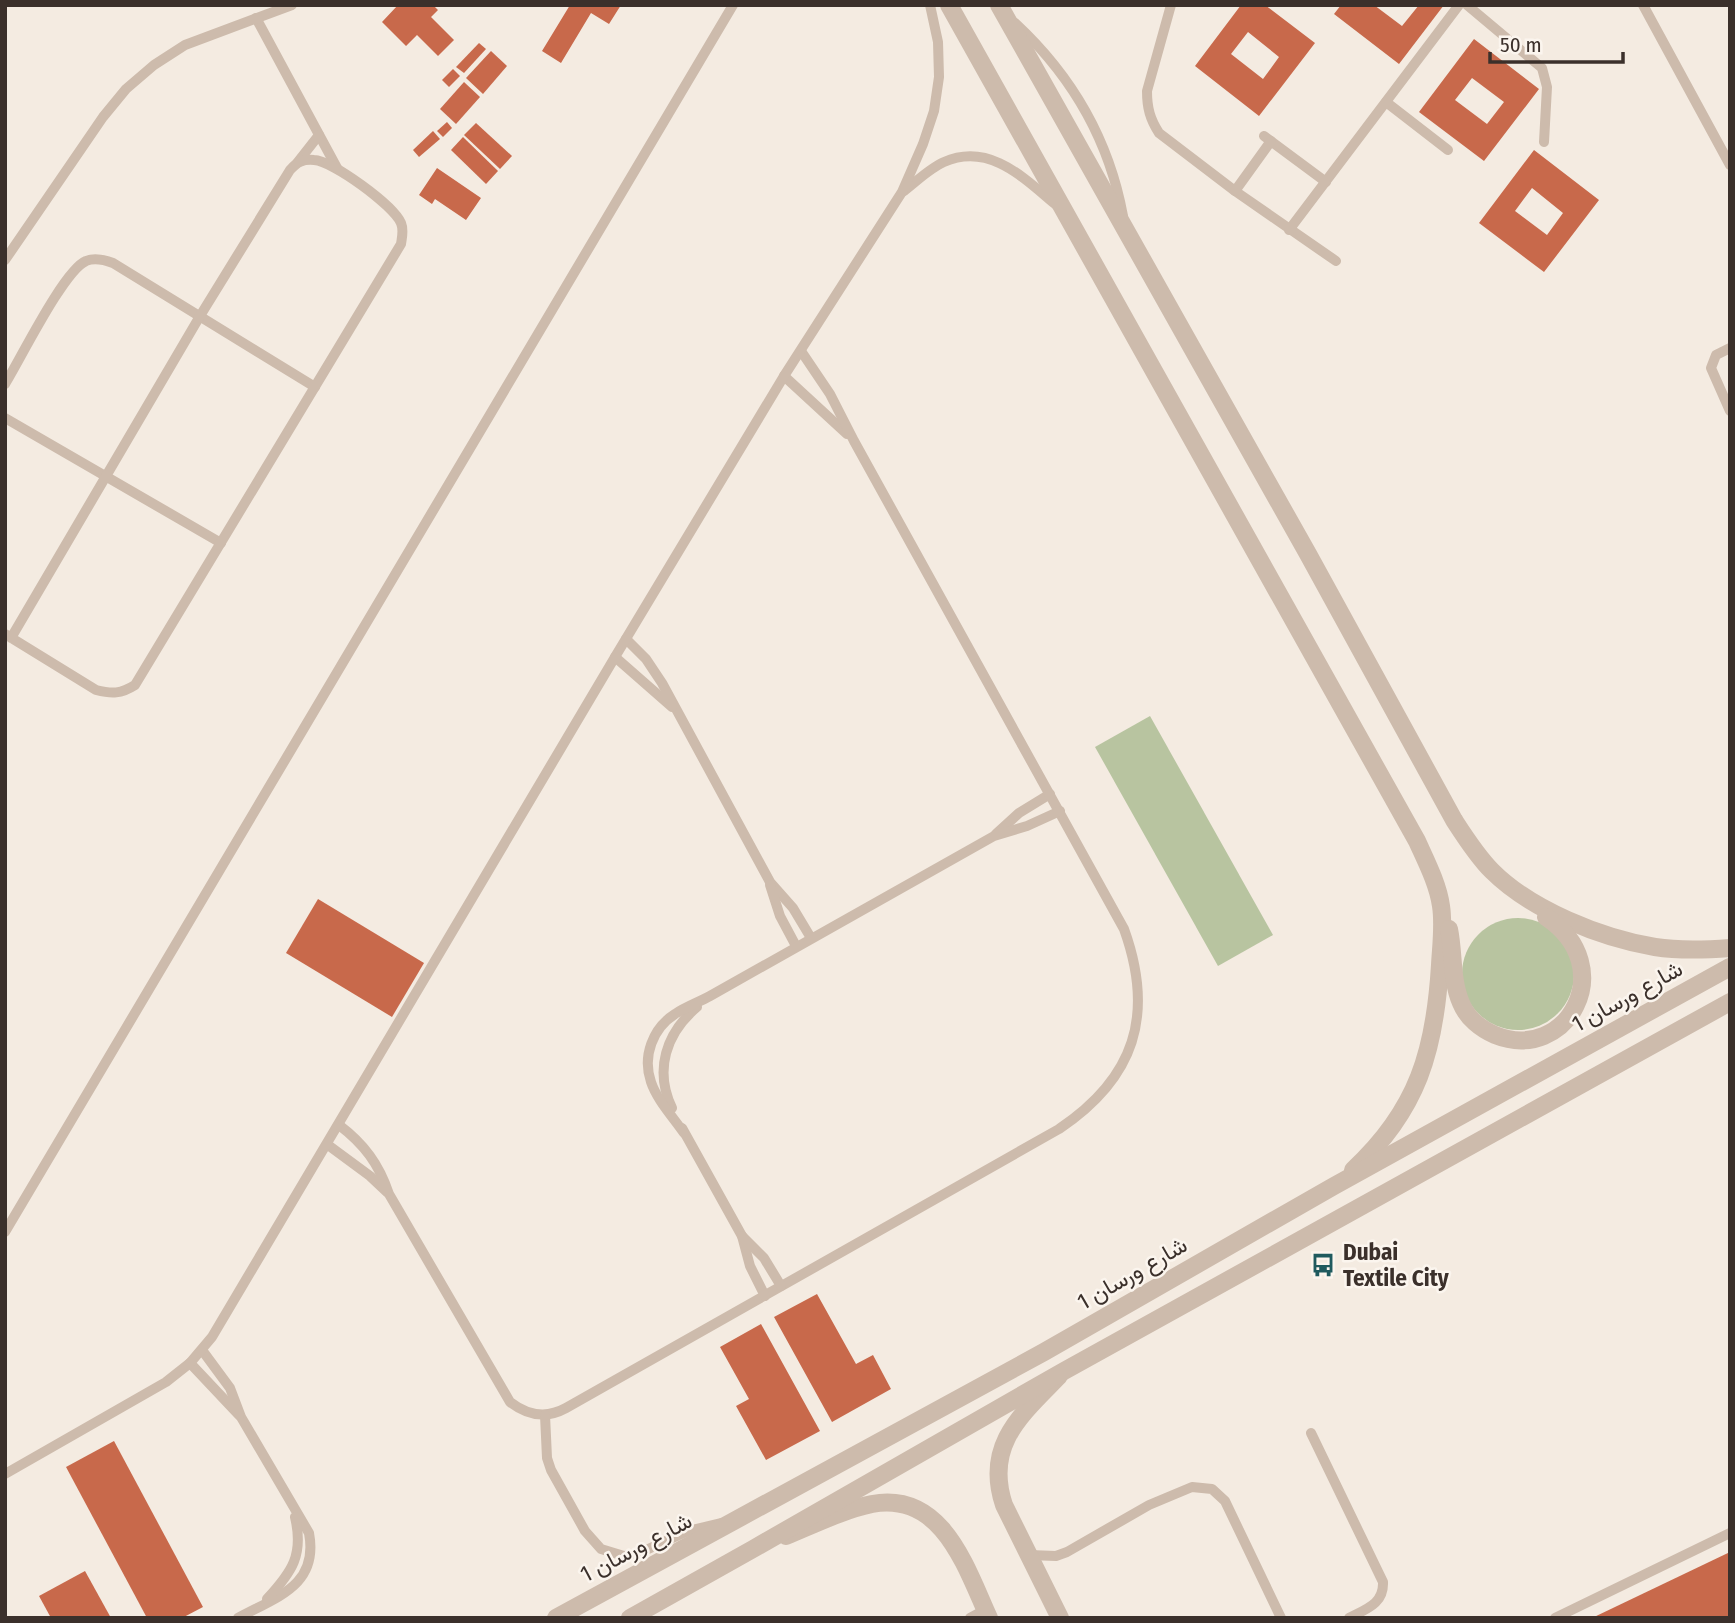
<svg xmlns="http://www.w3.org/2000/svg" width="1735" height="1623" font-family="'Fira Sans Condensed',Vazirmatn,sans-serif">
<rect width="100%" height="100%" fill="#f4ebe1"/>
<g fill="#b8c4a0">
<path d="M 1150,716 L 1273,935 L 1218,966 L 1095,747 Z"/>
<circle cx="1518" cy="974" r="56"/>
</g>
<g fill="#c8694b" fill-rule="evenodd">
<path d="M 398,5 L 433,5 L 438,10 L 431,17 L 454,40 L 438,56 L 417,35 L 406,46 L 382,22 Z"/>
<path d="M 570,5 L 621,5 L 609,24 L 591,13 L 561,63 L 542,51 Z"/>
<path d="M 1241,5 L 1265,5 L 1315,43 L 1259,116 L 1195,66 ZM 1248,32 L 1279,57 L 1263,79 L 1231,54 Z"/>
<path d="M 1341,5 L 1374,5 L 1402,26 L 1419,5 L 1444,5 L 1399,64 L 1334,14 Z"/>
<path d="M 1474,39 L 1539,89 L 1484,161 L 1419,112 ZM 1472,78 L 1504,102 L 1487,124 L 1455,100 Z"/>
<path d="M 479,43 L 486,49 L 464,73 L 456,67 Z"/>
<path d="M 491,51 L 507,66 L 483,94 L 466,78 Z"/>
<path d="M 453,69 L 460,76 L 449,87 L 442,80 Z"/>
<path d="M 464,82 L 480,97 L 456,124 L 440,109 Z"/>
<path d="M 447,122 L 452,128 L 443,137 L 437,131 Z"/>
<path d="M 476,123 L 512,156 L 500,169 L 464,135 Z"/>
<path d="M 433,131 L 440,139 L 419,157 L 413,150 Z"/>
<path d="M 463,137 L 498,171 L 486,184 L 451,150 Z"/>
<path d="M 1534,150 L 1599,200 L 1544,272 L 1479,223 ZM 1532,188 L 1563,213 L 1547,235 L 1515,211 Z"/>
<path d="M 437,168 L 481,198 L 466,220 L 435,199 L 432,204 L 419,195 Z"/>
<path d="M 318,899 L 424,963 L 392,1017 L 286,953 Z"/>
<path d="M 817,1294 L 856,1364 L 873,1355 L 891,1389 L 832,1422 L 774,1317 Z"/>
<path d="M 761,1324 L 820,1431 L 766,1460 L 736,1406 L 749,1399 L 720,1347 Z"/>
<path d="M 114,1441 L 203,1607 L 182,1618 L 147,1618 L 66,1467 Z"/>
<path d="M 1730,1552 L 1730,1618 L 1592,1618 Z"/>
<path d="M 85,1571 L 111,1618 L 51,1618 L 39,1596 Z"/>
</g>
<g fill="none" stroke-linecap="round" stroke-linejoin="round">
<g stroke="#cdbbac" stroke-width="10">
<path d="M 1171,5 L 1147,91 C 1147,108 1150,119 1159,133 L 1235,191 L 1336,261"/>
<path d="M 1467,5 L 1542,68 L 1547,87 L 1544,142"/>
<path d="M 1643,5 L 1730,165"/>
<path d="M 256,18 L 337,168"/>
<path d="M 1015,23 C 1071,75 1109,140 1123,216"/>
<path d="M 1386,102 L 1448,150"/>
<path d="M 1264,136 L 1326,182"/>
<path d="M 297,163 L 319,135"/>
<path d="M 904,191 C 917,181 930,168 944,162 C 989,142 1024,178 1055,204"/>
<path d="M 1235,191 L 1271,141"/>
<path d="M 1289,230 L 1459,5"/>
<path d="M 5,260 L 103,117 L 126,89 L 154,65 L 185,45 L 292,5"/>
<path d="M 1730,348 L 1716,355 L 1711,368 L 1730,411"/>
<path d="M 784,376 L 847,434"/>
<path d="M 5,384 C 20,360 64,270 86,261 C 95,257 105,260 113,263 L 315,387"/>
<path d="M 5,418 L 221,543"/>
<path d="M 5,634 L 96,690 C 112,694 121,694 135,685 L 401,244 C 402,237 404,230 401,223 C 393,205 333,161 314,160 C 303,159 297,162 290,170 L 200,316 L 11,638"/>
<path d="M 626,639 L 646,659 L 662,683 L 770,882 L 793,908 L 811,938"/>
<path d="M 615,657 L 672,707"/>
<path d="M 996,834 L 1019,813 L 1050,794"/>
<path d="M 770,885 L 780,916 L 796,946"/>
<path d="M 672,1108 C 654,1070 666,1033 697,1007"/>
<path d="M 339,1125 C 364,1144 379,1164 389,1194 L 510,1402 C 528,1416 546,1419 566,1408 L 1059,1129 C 1135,1078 1155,1015 1124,929 L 854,441 L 830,394 L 801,351"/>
<path d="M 682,1128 L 742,1236 L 750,1266 L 765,1296"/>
<path d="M 684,1133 C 673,1117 657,1100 651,1082 C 642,1056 653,1028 675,1014 C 685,1007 699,1002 710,996 L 994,836 L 1027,826 L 1060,811"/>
<path d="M 328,1145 L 370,1176 L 387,1192"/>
<path d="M 5,1232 L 733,5"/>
<path d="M 742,1236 L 764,1258 L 781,1286"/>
<path d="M 202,1350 L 230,1388 L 241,1417 L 309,1533 C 319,1586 276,1597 238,1618"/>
<path d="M 190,1363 L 239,1415"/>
<path d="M 545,1415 L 547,1458 L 551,1470 L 585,1531 L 601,1549 L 624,1556 L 635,1555 L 688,1531 L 721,1523"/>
<path d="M 1311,1433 L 1383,1582 C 1384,1604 1366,1609 1349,1618"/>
<path d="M 5,1474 L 166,1382 L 190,1363 L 212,1337 L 615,657 L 784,376 L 902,192 L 923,144 L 934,111 L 939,77 L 938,42 L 930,5"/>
<path d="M 1029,1555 L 1056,1556 L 1067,1552 L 1149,1505 L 1192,1487 L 1212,1489 L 1225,1501 L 1281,1618"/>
<path d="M 267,1599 C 292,1572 304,1555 295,1517"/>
<path d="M 970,1618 L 985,1610"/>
<path d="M 1555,1618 L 1730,1533"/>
</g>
<g stroke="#cdbbac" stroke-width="18">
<path d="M 1059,1376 C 1021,1415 984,1445 1004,1505 L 1060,1618"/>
<path d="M 786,1536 C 813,1525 843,1510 872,1504 C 943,1491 966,1568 989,1618"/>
</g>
<g stroke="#cdbbac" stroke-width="18">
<path d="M 949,5 L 1417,841 C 1426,861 1438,884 1441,906 C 1444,925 1441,946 1440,965 C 1435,1050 1418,1110 1353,1170"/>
<path d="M 999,5 L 1308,554 L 1454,820 C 1465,837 1477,856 1492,871 C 1531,910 1601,938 1655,947 C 1680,951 1705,950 1730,948"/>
<path d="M 1449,929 C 1454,953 1451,980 1461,1003 C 1467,1018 1481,1029 1495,1035 C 1567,1064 1621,967 1546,917"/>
<path d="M 556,1618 L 1044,1352 L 1334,1186 L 1730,967"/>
<path d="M 630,1618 L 753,1549 L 1064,1371 L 1730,1002"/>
</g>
</g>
<defs>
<g id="bus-bare" transform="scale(1.89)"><path d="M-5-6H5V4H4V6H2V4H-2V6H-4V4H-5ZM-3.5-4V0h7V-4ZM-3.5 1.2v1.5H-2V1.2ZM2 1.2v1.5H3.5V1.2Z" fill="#1f5a5e" stroke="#fbf5ee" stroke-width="2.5" paint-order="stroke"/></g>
</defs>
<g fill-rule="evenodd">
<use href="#bus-bare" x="1323" y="1265"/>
</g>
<g text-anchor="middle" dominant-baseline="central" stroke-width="5" stroke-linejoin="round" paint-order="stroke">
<g font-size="23" fill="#3b302b" stroke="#fbf5ee">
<text transform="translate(1627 996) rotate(-29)">شارع ورسان 1</text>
<text transform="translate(1132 1273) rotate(-30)">شارع ورسان 1</text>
<text transform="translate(636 1547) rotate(-28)">شارع ورسان 1</text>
</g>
<g font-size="23" font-weight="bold" fill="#3b302b" stroke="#fbf5ee" text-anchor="start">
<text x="1343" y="1252">Dubai<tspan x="1343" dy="26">Textile City</tspan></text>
</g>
</g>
<rect width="1735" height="1623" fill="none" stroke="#3b302b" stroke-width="14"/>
<path d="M1490 52v10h133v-10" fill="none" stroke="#3b302b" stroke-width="3.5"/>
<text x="1500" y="52" font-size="21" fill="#3b302b" stroke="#fbf5ee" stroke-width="5" paint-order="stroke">50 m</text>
</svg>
